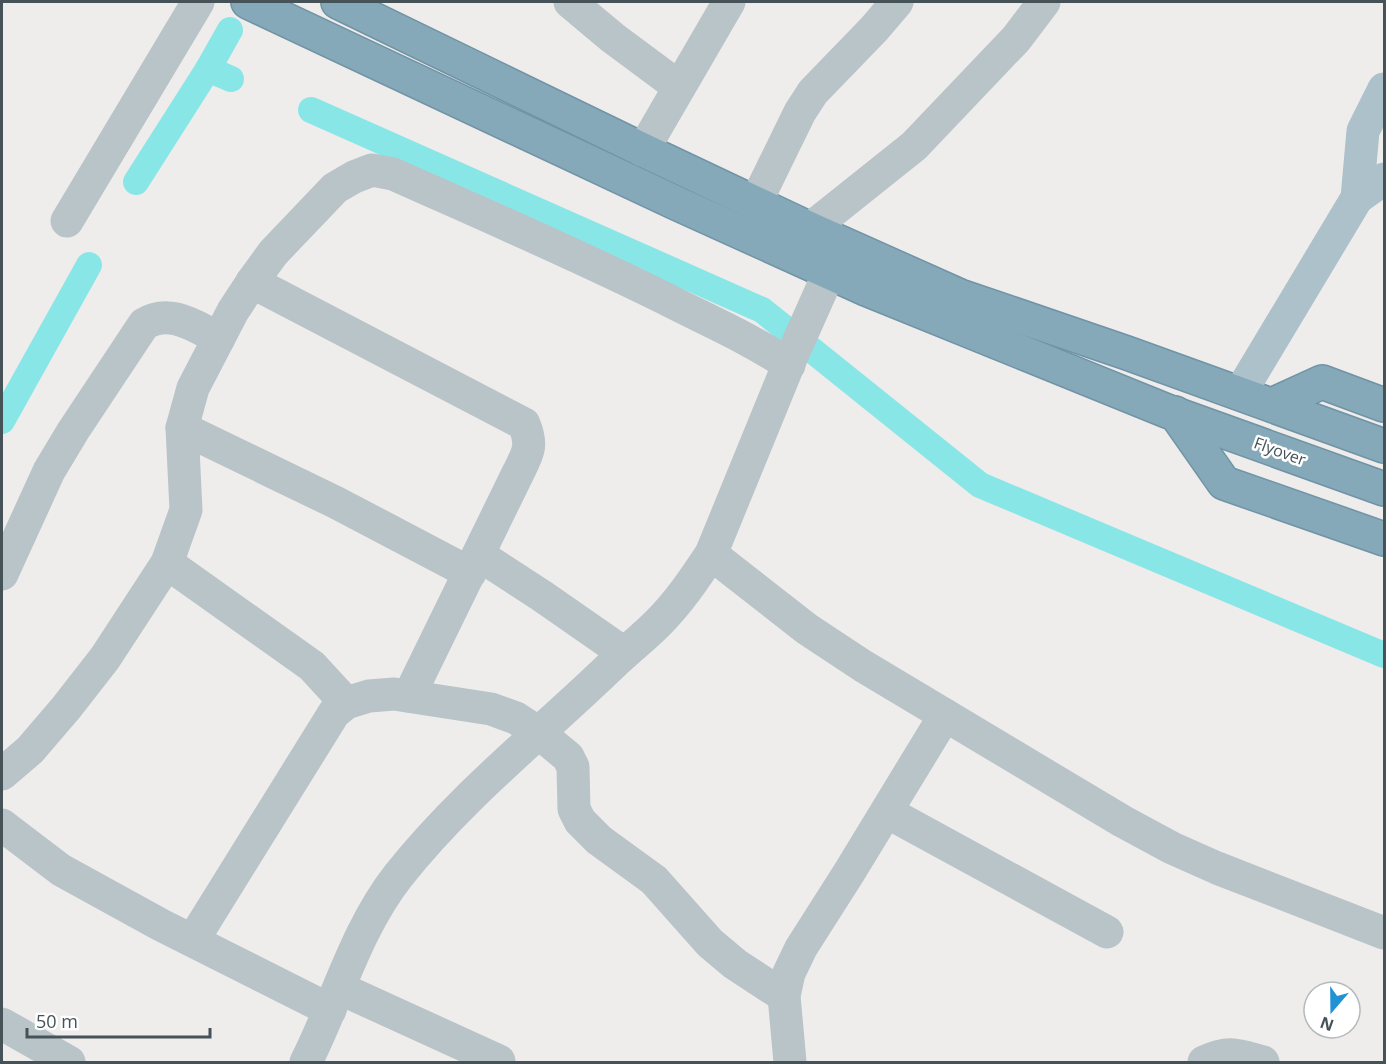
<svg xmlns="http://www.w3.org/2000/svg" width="1386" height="1064" font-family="'Open Sans',sans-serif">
<rect width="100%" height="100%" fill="#efecec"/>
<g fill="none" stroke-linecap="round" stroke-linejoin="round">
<g stroke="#89e6e7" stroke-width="26">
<path d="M 208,69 L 230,30"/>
<path d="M 311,110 L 762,310 L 980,485 L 1384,655"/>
<path d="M 136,182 L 208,69 L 231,79"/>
<path d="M 2,421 L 89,265"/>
</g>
<g stroke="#7094a5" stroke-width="36">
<g id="highway">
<path d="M 248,2 L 676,203 L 866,289 L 1167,411 L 1384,489"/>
<path d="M 338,2 L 643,150 L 810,229 L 960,296 L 1127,353 L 1384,446"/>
<path d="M 1272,405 L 1322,382 L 1384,405"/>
<path d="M 1175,413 L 1224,483 L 1384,539"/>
</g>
</g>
<g stroke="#b8c4c8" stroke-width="33">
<path d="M 570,2 L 613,38 L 679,87"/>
<path d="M 643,150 L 729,2"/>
<path d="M 756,202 L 800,112 L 813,92 L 874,29 L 897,2"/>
<path d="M 67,221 L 198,2"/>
<path d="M 810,229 L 914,146 L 1016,39 L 1044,2"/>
<path d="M 252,282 L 524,424 C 533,446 528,453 518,473 L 409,696"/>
<path d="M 182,428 L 335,502 L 470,573"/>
<path d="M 711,554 L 807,629 L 863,666 L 1122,821 L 1172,848 L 1217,868 L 1384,933"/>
<path d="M 479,555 L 542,596 L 624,653"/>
<path d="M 167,563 L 312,666 L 346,703"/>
<path d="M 2,574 L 49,471 L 73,431 L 144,324 C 170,308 194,326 219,338"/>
<path d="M 2,774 L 30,750 L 66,708 L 105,658 L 167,563 L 186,510 L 182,428 L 193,388 L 233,311 L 252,282 L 273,253 L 335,188 L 354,177 L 372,170 L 393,174 C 485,215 578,255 668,300 C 709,321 751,339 789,365"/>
<path d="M 887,812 L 1107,932"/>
<path d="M 2,825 L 61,870 L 161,925 L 330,1010"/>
<path d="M 193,940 L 334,713 L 346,703 L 369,696 L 394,694 L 491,709 L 516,718 L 539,733 L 568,757 L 573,767 L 574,809 L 580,821 L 599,840 L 654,880 L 710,943 L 735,964 L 784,996"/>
<path d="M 339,988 L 499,1061"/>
<path d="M 2,1024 L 69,1062"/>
<path d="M 306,1062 C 337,1001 355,931 398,876 C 461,796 542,733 615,662 C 629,649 645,636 658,623 C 679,602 695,578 711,554 L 792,356 L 829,273"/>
<path d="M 790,1062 L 784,996 L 789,973 L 801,948 L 850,871 L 945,715"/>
<path d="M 1204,1062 C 1229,1050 1238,1055 1263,1062"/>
</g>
<g stroke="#acc1ca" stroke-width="33">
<path d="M 1357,198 L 1363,131 L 1384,89"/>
<path d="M 1240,393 L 1357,198 L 1384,179"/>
</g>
<use href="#highway" stroke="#85a9b9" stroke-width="33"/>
</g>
<g text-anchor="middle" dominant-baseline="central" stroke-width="5" stroke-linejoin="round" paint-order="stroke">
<g font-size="16" fill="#455358" stroke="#fff">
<text transform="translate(1280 451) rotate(20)">Flyover</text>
</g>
</g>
<rect width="1386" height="1064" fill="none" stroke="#455358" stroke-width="6"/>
<g transform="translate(1332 1010) rotate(200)"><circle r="28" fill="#ffffff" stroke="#b5babc" stroke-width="1.5"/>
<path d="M0-4.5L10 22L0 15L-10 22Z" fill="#2092d5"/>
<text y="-9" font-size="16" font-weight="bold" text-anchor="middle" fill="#455358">N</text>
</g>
<path d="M27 1028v9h183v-9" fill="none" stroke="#455358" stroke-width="3"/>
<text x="36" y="1028" font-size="18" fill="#455358" stroke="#ffffff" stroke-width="4.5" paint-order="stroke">50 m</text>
</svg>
